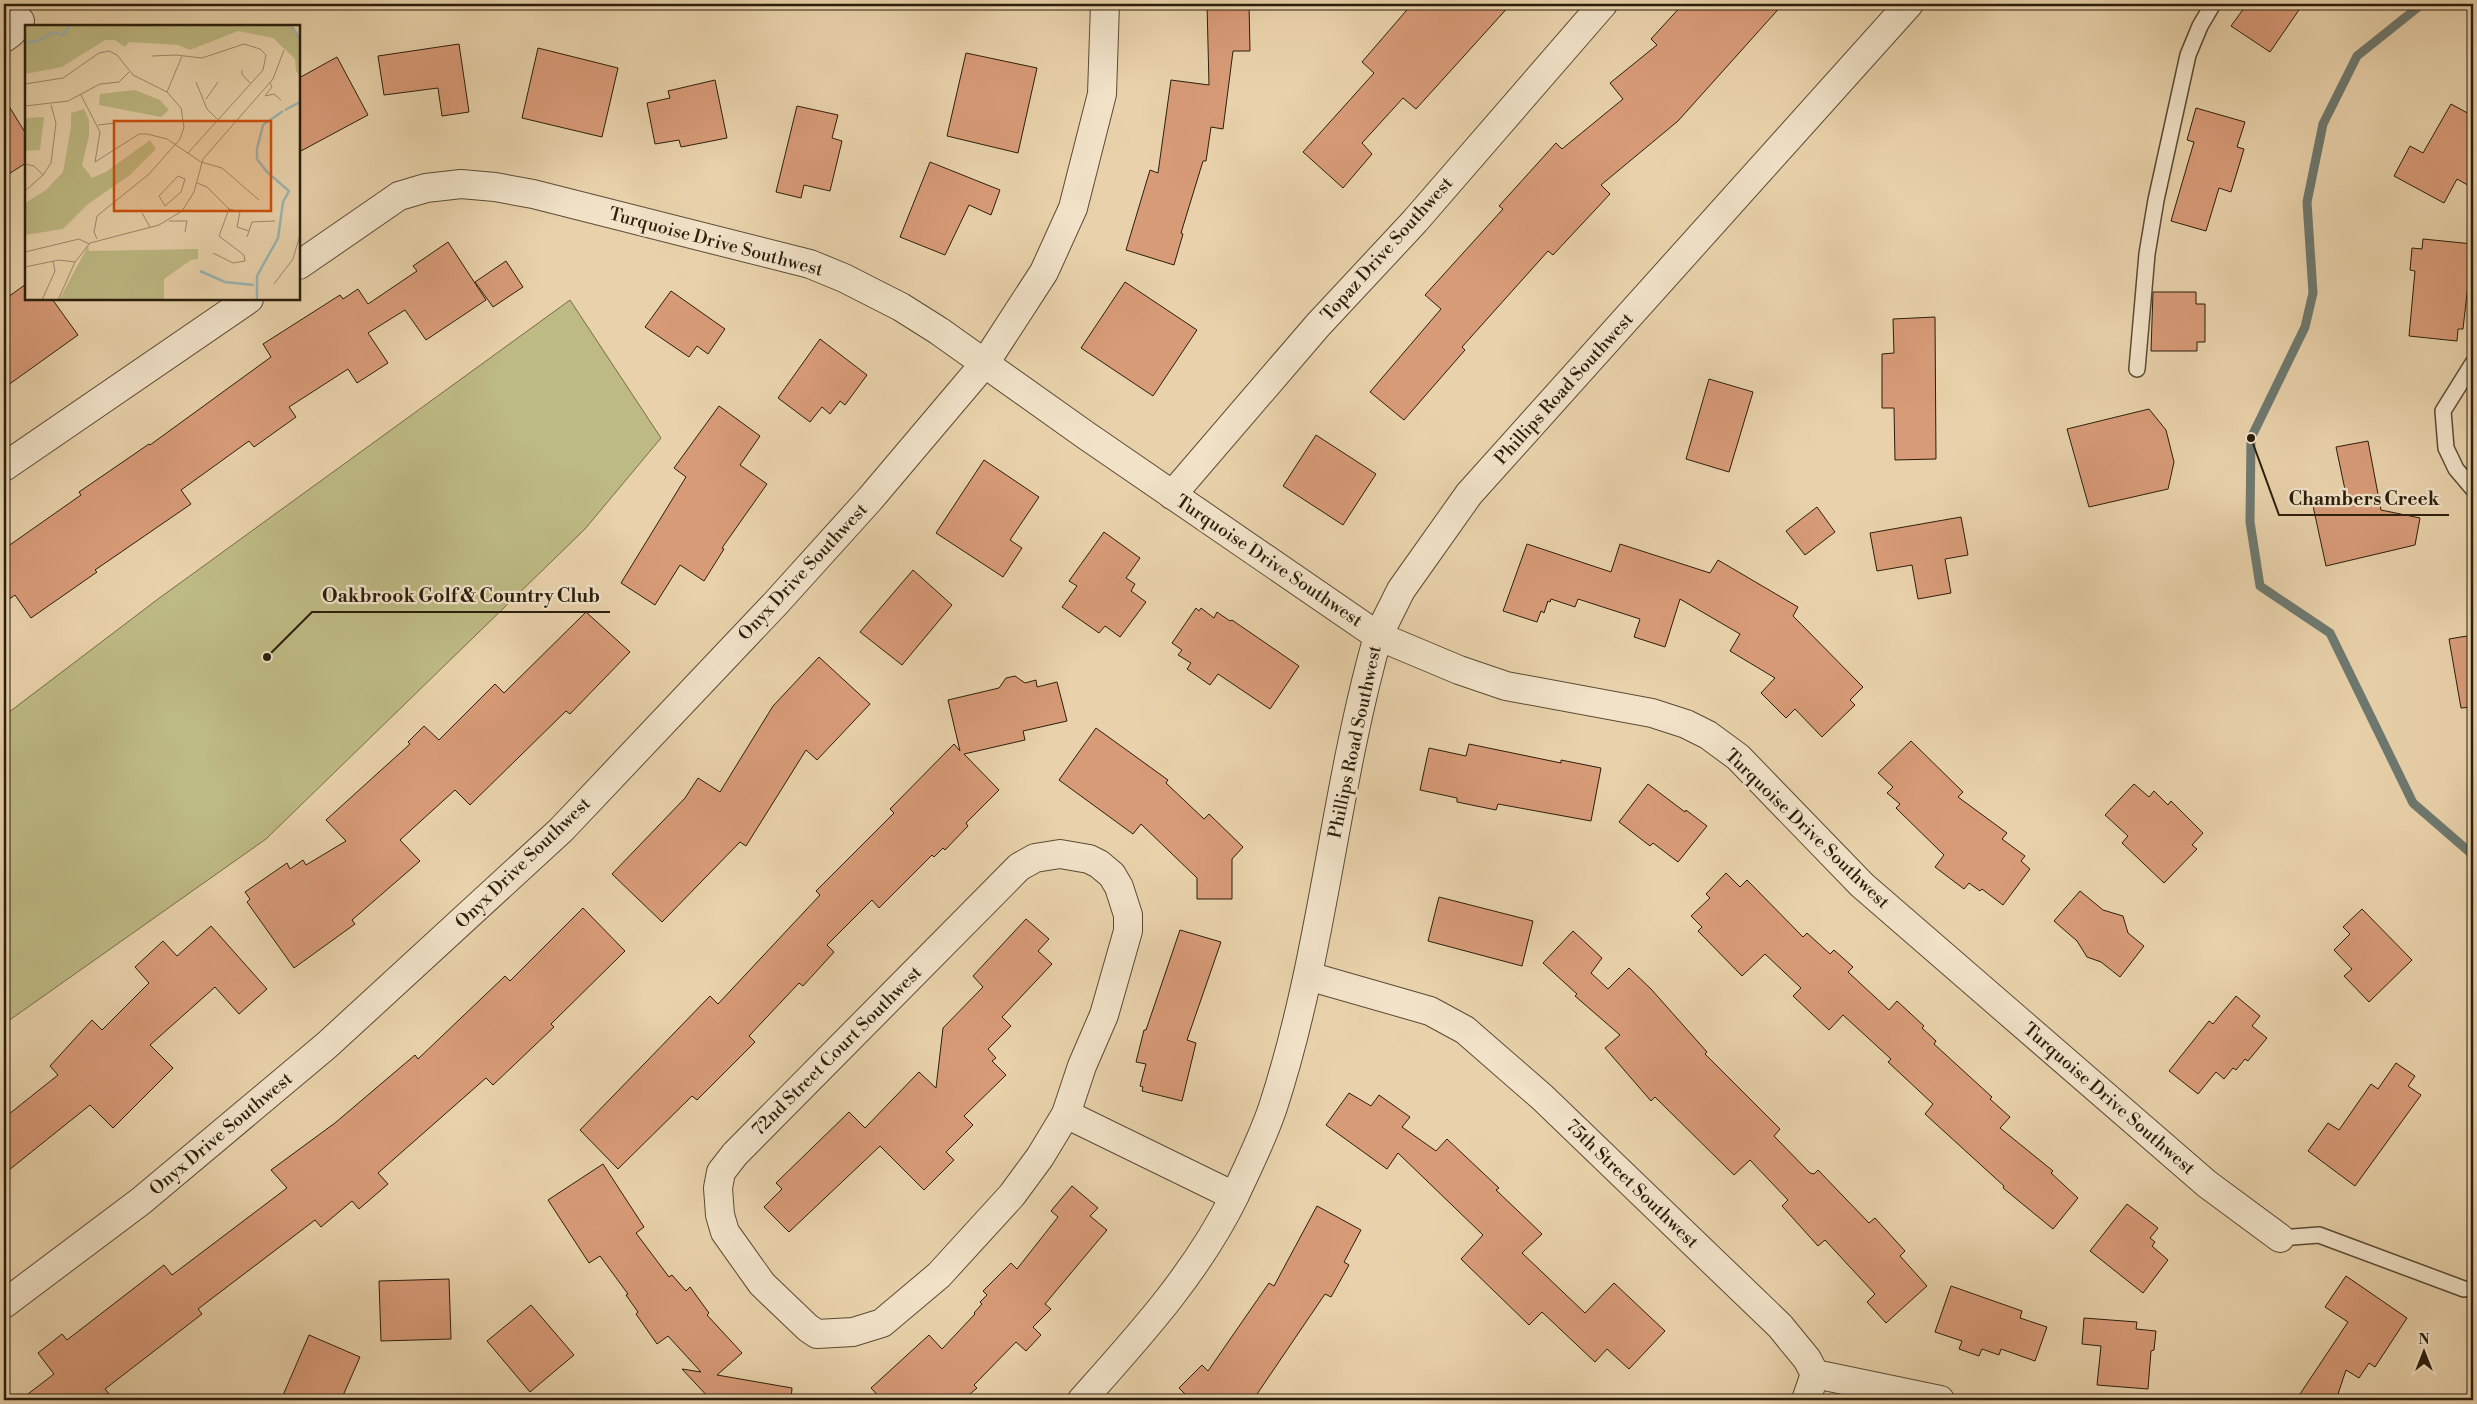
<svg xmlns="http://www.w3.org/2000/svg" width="2477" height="1404" font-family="'Libre Bodoni',serif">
<rect width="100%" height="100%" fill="#e9d2ab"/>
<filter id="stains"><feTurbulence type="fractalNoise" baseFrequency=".004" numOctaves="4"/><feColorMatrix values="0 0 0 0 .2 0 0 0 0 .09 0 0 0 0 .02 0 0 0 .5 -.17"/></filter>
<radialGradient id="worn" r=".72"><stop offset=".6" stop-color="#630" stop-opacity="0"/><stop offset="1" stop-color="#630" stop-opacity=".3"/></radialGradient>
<path fill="#beba84" stroke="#746c48" d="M 570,300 L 661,438 L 585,529 L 266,839 L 4,1024 L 4,716 L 158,599 Z"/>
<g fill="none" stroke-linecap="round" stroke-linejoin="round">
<path stroke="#6e7970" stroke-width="9" d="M 2422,4 L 2357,56 L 2323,124 L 2307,202 L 2313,293 L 2305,327 L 2251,438 L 2250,522 L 2260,586 L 2330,633 L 2413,803 L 2473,855"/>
</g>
<g fill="#d89b78" stroke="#2b1e0c">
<path d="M 1207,4 L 1249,4 L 1250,51 L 1233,51 L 1223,129 L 1211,127 L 1206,161 L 1203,161 L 1181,233 L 1183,234 L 1174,265 L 1126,250 L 1150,170 L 1158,173 L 1171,80 L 1209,85 Z"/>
<path d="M 1412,4 L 1511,4 L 1416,109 L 1403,98 L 1362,143 L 1372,154 L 1343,188 L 1303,152 L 1374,73 L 1362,62 Z"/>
<path d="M 1683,4 L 1783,4 L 1678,121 L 1601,185 L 1610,194 L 1553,255 L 1548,251 L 1462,347 L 1465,350 L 1404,420 L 1370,392 L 1441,309 L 1425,295 L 1503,209 L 1499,206 L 1556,143 L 1562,149 L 1623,99 L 1610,83 L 1657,45 L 1651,39 Z"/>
<path d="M 2247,4 L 2303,4 L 2270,52 L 2231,26 Z"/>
<path d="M 459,44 L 469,112 L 442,116 L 438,88 L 384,95 L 378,56 Z"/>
<path d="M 538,48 L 618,68 L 602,137 L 522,118 Z"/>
<path d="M 966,53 L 1037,68 L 1018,153 L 947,136 Z"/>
<path d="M 337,57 L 368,115 L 299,152 L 299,78 Z"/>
<path d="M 715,80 L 727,138 L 681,147 L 679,140 L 655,144 L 647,103 L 670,98 L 668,91 Z"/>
<path d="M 4,98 L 26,134 L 26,163 L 4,177 Z"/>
<path d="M 2451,104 L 2473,116 L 2473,188 L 2457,179 L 2444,203 L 2394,176 L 2410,146 L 2423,153 Z"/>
<path d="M 797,106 L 838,115 L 832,138 L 842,141 L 830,191 L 804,185 L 801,198 L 776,192 Z"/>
<path d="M 2196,108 L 2245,122 L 2237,147 L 2244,149 L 2231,192 L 2219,188 L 2206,231 L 2171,221 L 2194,142 L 2187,140 Z"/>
<path d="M 930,162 L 1000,190 L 991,215 L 969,205 L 945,255 L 900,237 Z"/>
<path d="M 2423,239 L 2473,244 L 2473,276 L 2469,276 L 2463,329 L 2458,329 L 2457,341 L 2409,336 L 2415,271 L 2410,270 L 2412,248 L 2422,249 Z"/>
<path d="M 448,242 L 486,300 L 426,340 L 405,310 L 368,333 L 388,363 L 357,383 L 348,369 L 289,407 L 296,417 L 254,447 L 249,441 L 181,490 L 191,504 L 95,570 L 97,572 L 31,618 L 15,595 L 4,603 L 4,549 L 81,495 L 79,492 L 149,444 L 150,445 L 271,357 L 263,344 L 340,295 L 343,299 L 358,289 L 368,304 L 417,271 L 413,266 Z"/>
<path d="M 506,261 L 523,287 L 493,307 L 475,282 Z"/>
<path d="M 1125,282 L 1197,330 L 1153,396 L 1081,348 Z"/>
<path d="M 26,284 L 26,299 L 52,299 L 78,335 L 4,388 L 4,300 Z"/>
<path d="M 671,291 L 725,329 L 708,354 L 697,346 L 689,357 L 645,327 Z"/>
<path d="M 2153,292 L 2196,292 L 2196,304 L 2205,304 L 2205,342 L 2197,342 L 2197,351 L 2151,351 Z"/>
<path d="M 1935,317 L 1936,459 L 1895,460 L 1894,408 L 1882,408 L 1882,354 L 1894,353 L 1893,319 Z"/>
<path d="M 820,339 L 867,375 L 845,405 L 840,401 L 830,414 L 822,407 L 810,422 L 778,398 Z"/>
<path d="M 1709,379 L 1753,392 L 1729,472 L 1686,459 Z"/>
<path d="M 719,406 L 760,436 L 740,465 L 767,484 L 722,548 L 724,549 L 704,581 L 680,565 L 655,605 L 621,583 L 686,477 L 674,468 Z"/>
<path d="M 2149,409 L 2166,430 L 2174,462 L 2168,489 L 2089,507 L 2067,429 Z"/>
<path d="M 1316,435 L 1376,474 L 1343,525 L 1283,486 Z"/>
<path d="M 2368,441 L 2381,510 L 2420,518 L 2415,545 L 2326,566 L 2313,506 L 2347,499 L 2336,447 Z"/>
<path d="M 984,460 L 1039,497 L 1010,540 L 1022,548 L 1003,577 L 936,533 Z"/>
<path d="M 1817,507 L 1835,532 L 1805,555 L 1786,531 Z"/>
<path d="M 1961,517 L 1968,555 L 1945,559 L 1951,593 L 1918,599 L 1912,565 L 1877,571 L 1870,533 Z"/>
<path d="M 1104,532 L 1140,558 L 1126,578 L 1135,584 L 1131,591 L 1146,602 L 1120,637 L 1105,626 L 1099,633 L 1062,607 L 1077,586 L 1069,581 Z"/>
<path d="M 1527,544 L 1611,572 L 1620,544 L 1710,573 L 1718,560 L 1798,607 L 1793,616 L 1863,687 L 1850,700 L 1855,705 L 1822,737 L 1795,709 L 1786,718 L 1761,693 L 1775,678 L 1730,651 L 1740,634 L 1680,599 L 1665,647 L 1634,637 L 1640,619 L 1578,599 L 1575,607 L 1551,599 L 1550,602 L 1548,601 L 1544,613 L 1541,611 L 1537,622 L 1503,611 Z"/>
<path d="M 913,570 L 952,605 L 902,665 L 860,632 Z"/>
<path d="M 1196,608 L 1199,611 L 1201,608 L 1214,618 L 1217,612 L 1230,621 L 1232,620 L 1299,666 L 1270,709 L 1218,674 L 1210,685 L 1187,669 L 1191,663 L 1178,655 L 1182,650 L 1172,643 Z"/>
<path d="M 586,612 L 630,652 L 570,714 L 566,711 L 470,805 L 455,790 L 400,840 L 420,861 L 352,920 L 355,924 L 294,968 L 247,902 L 250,899 L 245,892 L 287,863 L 290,869 L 303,860 L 306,865 L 346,841 L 326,820 L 410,744 L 408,742 L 424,726 L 439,740 L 495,684 L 504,693 Z"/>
<path d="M 2473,635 L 2473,707 L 2461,708 L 2449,639 Z"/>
<path d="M 819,657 L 870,704 L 817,760 L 806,750 L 746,846 L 740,842 L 662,922 L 612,874 L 685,798 L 698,778 L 720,792 L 773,706 Z"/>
<path d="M 1015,676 L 1025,683 L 1036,680 L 1037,687 L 1057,682 L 1067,721 L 1023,731 L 1025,740 L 964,754 L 999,790 L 966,823 L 968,826 L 945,850 L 943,848 L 934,857 L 932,855 L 879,908 L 872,900 L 827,945 L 834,952 L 803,986 L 799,983 L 749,1036 L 755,1042 L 697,1100 L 692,1096 L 618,1169 L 580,1130 L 710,996 L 718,1004 L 820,895 L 816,891 L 894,813 L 890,809 L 954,744 L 960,751 L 948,700 L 999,688 L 1006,678 Z"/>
<path d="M 1096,728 L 1168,780 L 1166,783 L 1204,819 L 1209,814 L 1243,847 L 1232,859 L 1232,899 L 1197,899 L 1197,878 L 1141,824 L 1133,834 L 1059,780 Z"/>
<path d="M 1911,741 L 1963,792 L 1958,797 L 2007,833 L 2002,839 L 2025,856 L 2021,861 L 2030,869 L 2003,905 L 1982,889 L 1980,891 L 1969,883 L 1964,889 L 1935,867 L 1944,855 L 1896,808 L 1900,804 L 1887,793 L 1893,787 L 1878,773 Z"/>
<path d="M 1469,744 L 1561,763 L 1561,760 L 1601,768 L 1591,821 L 1498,804 L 1496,810 L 1457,802 L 1457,798 L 1420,790 L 1429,748 L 1466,756 Z"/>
<path d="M 1648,784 L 1685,812 L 1686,810 L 1707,826 L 1678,862 L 1653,843 L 1650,846 L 1619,822 Z"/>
<path d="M 2134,784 L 2149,797 L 2154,791 L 2168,805 L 2171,801 L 2203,833 L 2192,845 L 2197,849 L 2164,883 L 2122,843 L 2128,836 L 2105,815 Z"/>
<path d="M 1726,873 L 1740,887 L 1747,880 L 1803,937 L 1807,933 L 1830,954 L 1834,950 L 1853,967 L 1848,972 L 1889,1010 L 1897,1001 L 1924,1026 L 1922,1028 L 1936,1041 L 1934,1044 L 1992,1097 L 1990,1099 L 2010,1117 L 2000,1128 L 2053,1171 L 2051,1173 L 2078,1198 L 2053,1229 L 2003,1188 L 2004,1186 L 1925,1114 L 1933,1104 L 1888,1062 L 1891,1059 L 1843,1015 L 1829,1030 L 1793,996 L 1801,988 L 1765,954 L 1742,976 L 1698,931 L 1702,927 L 1691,916 L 1710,898 L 1706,894 Z"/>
<path d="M 2080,891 L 2103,910 L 2123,916 L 2128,933 L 2144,946 L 2120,977 L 2101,962 L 2087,957 L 2077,941 L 2054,921 Z"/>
<path d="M 1439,897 L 1533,921 L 1522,966 L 1428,941 Z"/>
<path d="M 583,908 L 625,951 L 551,1024 L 554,1027 L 493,1085 L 486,1078 L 378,1173 L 388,1184 L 359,1209 L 352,1201 L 321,1227 L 315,1220 L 198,1309 L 202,1314 L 105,1389 L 114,1400 L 20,1400 L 54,1374 L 38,1353 L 62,1334 L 67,1340 L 164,1265 L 172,1275 L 287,1188 L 271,1170 L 335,1123 L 415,1055 L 418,1059 L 505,976 L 510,981 Z"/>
<path d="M 2362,909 L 2412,960 L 2369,1002 L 2344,976 L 2352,969 L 2334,950 L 2350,934 L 2343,927 Z"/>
<path d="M 1026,919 L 1049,939 L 1038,951 L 1052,964 L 1002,1017 L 1011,1026 L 988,1049 L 996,1058 L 992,1061 L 1006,1075 L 964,1116 L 973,1125 L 946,1152 L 954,1160 L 924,1190 L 880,1146 L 789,1232 L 764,1207 L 782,1189 L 776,1183 L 849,1112 L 865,1128 L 919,1072 L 936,1088 L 943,1028 L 983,987 L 973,976 Z"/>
<path d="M 211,926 L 267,989 L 239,1014 L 215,987 L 150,1045 L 173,1068 L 113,1128 L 90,1105 L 4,1174 L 4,1118 L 58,1075 L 50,1066 L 92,1020 L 102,1030 L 149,983 L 135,967 L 163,941 L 177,956 Z"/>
<path d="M 1180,930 L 1221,942 L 1187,1040 L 1196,1043 L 1182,1101 L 1142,1091 L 1143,1087 L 1140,1086 L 1146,1064 L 1136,1062 L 1144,1030 L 1146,1030 Z"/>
<path d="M 1573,931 L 1602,958 L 1591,973 L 1608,989 L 1629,968 L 1651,989 L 1707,1052 L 1705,1054 L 1780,1129 L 1774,1136 L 1810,1173 L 1814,1174 L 1818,1170 L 1869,1223 L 1875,1218 L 1905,1251 L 1900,1256 L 1927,1286 L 1886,1323 L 1867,1302 L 1875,1294 L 1825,1240 L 1818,1246 L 1782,1206 L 1788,1200 L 1750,1160 L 1734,1175 L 1655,1097 L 1651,1101 L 1605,1048 L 1620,1035 L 1575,996 L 1577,994 L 1543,963 Z"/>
<path d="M 2236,996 L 2260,1016 L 2252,1026 L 2267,1038 L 2248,1061 L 2245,1059 L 2236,1070 L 2233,1068 L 2224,1079 L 2216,1072 L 2198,1094 L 2169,1071 L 2209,1021 L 2213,1024 Z"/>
<path d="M 2396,1063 L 2415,1076 L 2408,1086 L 2421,1095 L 2355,1186 L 2308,1151 L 2328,1123 L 2339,1130 L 2371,1084 L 2378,1089 Z"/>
<path d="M 1349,1093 L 1371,1106 L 1379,1095 L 1410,1117 L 1402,1127 L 1436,1151 L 1447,1139 L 1499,1188 L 1496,1190 L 1542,1234 L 1522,1253 L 1585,1313 L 1614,1283 L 1665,1331 L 1629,1369 L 1607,1349 L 1595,1362 L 1542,1312 L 1529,1325 L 1461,1259 L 1483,1235 L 1398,1153 L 1387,1169 L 1326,1125 Z"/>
<path d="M 603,1164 L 644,1227 L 636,1233 L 669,1277 L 672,1275 L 686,1291 L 690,1287 L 709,1313 L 707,1315 L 742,1353 L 717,1375 L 792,1388 L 791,1400 L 711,1400 L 682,1369 L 701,1372 L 668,1336 L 657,1344 L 636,1314 L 638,1312 L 626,1295 L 628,1294 L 600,1256 L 589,1263 L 548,1200 Z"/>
<path d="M 1072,1186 L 1098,1208 L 1090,1216 L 1107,1230 L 1045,1304 L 1051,1309 L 1033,1327 L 1041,1335 L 1026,1351 L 1016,1342 L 974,1385 L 977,1388 L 963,1400 L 882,1400 L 871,1388 L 929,1335 L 942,1349 L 975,1314 L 974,1313 L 982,1304 L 980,1302 L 987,1295 L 983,1291 L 1011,1263 L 1017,1269 L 1058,1217 L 1051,1211 Z"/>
<path d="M 2127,1204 L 2158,1228 L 2150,1238 L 2155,1242 L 2152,1246 L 2168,1260 L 2143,1293 L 2090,1251 Z"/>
<path d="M 1317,1206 L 1361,1230 L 1344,1262 L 1349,1265 L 1331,1297 L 1325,1294 L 1253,1400 L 1191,1400 L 1179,1388 L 1202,1365 L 1208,1371 L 1269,1283 L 1274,1286 Z"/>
<path d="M 2346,1276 L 2407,1318 L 2375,1367 L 2369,1363 L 2359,1378 L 2346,1370 L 2336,1400 L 2296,1400 L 2348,1322 L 2325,1307 Z"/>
<path d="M 449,1279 L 451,1339 L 381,1341 L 379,1281 Z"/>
<path d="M 1951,1286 L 2022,1311 L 2020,1318 L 2047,1327 L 2035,1361 L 2001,1349 L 1999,1355 L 1982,1349 L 1979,1356 L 1959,1349 L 1962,1341 L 1935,1332 Z"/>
<path d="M 531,1305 L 574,1355 L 530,1392 L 487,1341 Z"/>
<path d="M 2084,1318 L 2137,1322 L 2136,1329 L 2156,1331 L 2154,1350 L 2151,1351 L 2148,1389 L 2097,1385 L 2101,1346 L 2082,1344 Z"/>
<path d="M 309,1335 L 360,1357 L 341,1400 L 281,1400 Z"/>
</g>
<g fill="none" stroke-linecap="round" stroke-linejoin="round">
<g stroke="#5a4b34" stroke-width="18">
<g id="service">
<path d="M 2473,363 L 2443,411 L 2446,448 L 2456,469 L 2473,489"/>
<path d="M 2137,369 L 2147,254 L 2156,200 L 2188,55 L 2200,26 L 2213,4"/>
<path d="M 2280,1238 L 2319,1235 L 2464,1289"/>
</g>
</g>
<g stroke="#5a4b34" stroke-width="30">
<g id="minor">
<path d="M 4,38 L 11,33 L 20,21"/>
<path d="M 299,265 L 399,196 L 426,188 L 461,184 L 495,187 L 533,194 L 810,264 L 844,278 L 901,307 L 939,331 L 1084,434 L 1378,636 L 1459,670 L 1506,686 L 1652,713 L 1686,724 L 1708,735 L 1738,757 L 1862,885 L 2207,1184 L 2280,1238"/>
<path d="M 4,467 L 249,299"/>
<path d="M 1172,495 L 1318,325 L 1415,221 L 1603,4"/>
<path d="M 1378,636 L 1401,590 L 1469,494 L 1909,4"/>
<path d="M 1060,854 L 1089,859 L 1099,864 L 1112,875 L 1119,887 L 1128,915 L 1128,931 L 1104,1015 L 1082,1066 L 1066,1114 L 1040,1157 L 1012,1195 L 939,1275 L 882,1323 L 853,1332 L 817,1334 L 808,1328 L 762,1284 L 725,1232 L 720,1215 L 718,1188 L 721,1172 L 735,1154 L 1019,867 L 1035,858 Z"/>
<path d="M 1308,976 L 1430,1011 L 1465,1030 L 1542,1097 L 1780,1326 L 1807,1359 L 1815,1374 L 1940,1400"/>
<path d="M 1066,1114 L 1234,1196"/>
<path d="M 1806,1400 L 1815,1374"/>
</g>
</g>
<g stroke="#5a4b34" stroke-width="30">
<g id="tertiary">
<path d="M 4,1304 L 141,1201 L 327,1045 L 561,830 L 776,603 L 870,499 L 985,363 L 1044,272 L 1073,208 L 1102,94 L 1105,4"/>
<path d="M 1082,1400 C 1139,1336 1197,1273 1235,1195 C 1248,1167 1263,1137 1273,1107 C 1323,954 1334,791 1378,636"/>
</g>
</g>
<use href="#service" stroke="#f1e2c8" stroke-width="15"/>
<use href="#minor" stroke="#f1e2c8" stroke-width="28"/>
<use href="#tertiary" stroke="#f1e2c8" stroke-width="28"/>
</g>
<g text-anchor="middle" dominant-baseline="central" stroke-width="4.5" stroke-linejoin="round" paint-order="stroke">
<g font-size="18" fill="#2b1e0c" stroke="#f1e2c8">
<text transform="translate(716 242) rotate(15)">Turquoise Drive Southwest</text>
<text transform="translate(1387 249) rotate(-48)">Topaz Drive Southwest</text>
<text transform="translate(1564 389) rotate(-48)">Phillips Road Southwest</text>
<text transform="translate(1269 561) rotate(34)">Turquoise Drive Southwest</text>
<text transform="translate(803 572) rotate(-47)">Onyx Drive Southwest</text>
<text transform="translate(1355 742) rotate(-78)">Phillips Road Southwest</text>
<text transform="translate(1807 829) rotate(44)">Turquoise Drive Southwest</text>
<text transform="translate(523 863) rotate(-44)">Onyx Drive Southwest</text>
<text transform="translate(837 1051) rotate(-45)">72nd Street Court Southwest</text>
<text transform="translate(2109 1099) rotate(41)">Turquoise Drive Southwest</text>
<text transform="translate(221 1134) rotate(-40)">Onyx Drive Southwest</text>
<text transform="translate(1632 1184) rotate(44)">75th Street Southwest</text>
</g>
</g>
<g transform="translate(25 25)">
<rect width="275" height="275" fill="#e9d2ab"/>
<path d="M 0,0 L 266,0 L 275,14 L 275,51 L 271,46 L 270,34 L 248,13 L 213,6 L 165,25 L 153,20 L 104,17 L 100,22 L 90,15 L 80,15 L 37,42 L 0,49 ZM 110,65 L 135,75 L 144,85 L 136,92 L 74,80 L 75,69 ZM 59,84 L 64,95 L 64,111 L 57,140 L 67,153 L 81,147 L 125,115 L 131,124 L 105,150 L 63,179 L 38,204 L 0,210 L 0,178 L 21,165 L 38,147 L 46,102 L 46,88 ZM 19,92 L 15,125 L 0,126 L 0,93 ZM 63,221 L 64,226 L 173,224 L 173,234 L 166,235 L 139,254 L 139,275 L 34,275 Z" fill="#beba84"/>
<path fill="none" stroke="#9ab5b2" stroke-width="2.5" d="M 266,0 L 275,14M 0,18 L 13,16 L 28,7 L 38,10 L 45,0M 260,85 L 275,77M 175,246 L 200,257 L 229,260M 232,275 L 232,251 L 253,213 L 258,177 L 264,166 L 242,147 L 232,134 L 232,124 L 238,100 L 258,86"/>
<path fill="none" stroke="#9d8a6b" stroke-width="1" d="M 127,31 L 151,30 L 177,33 L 219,19 L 235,24 L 241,30 L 238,45 L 163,128M 217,45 L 217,49 L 225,58M 171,57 L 182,84 L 192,94M 245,58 L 247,62 L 240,71 L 249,69 L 256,75M 0,59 L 38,53 L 74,28 L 84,26 L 92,30 L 108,50 L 142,67 L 156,83 L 159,102 L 155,114 L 124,149 L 72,191 L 69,207 L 72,214M 142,67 L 157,31M 56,70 L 75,107 L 70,137 L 114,109 L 122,109 L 142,114 L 176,137 L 197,143 L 234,175M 181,74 L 193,57M 0,81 L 43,76 L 75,59 L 94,57 L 104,47M 73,100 L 90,98M 0,139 L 9,141 L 18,150M 153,151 L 160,154 L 156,167 L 140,181 L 134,171 ZM 172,158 L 182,162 L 204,184 L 215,187 L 212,202 L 224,206M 0,166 L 18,150 L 26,138 L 31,98 L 26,80M 117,188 L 125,202M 144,196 L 162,196 L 160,207M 222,212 L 227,197 L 250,196M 0,227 L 54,214 L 64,219M 188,228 L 208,238 L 220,236 L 219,230 L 194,211 L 204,184M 0,242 L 34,235 L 50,237M 249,259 L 268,234 L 275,210M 17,275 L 30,246 L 28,236M 33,275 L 50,237 L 65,218 L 134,200 L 157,186 L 169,167 L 178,134 L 248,54 L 259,25"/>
<path fill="#cc500c" fill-opacity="0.15" stroke="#cc500c" stroke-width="2.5" d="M 89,96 L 246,96 L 246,186 L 89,186 Z"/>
<rect width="275" height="275" fill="none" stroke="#2b1e0c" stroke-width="2.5"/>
</g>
<path fill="none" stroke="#2b1e0c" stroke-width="2" d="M2251 438L2279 515H2449M267 657L312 612H610"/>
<g fill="#2b1e0c" stroke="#f1e2c8" stroke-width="2">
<circle cx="2251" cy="438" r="5"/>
<circle cx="267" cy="657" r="5"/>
</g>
<g font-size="19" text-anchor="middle" font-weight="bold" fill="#2b1e0c" stroke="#f1e2c8" stroke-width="4.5" stroke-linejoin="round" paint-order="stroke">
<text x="2364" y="505">Chambers Creek</text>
<text x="461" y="602">Oakbrook Golf &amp; Country Club</text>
</g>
<rect width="2477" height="1404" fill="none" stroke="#e9d2ab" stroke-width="20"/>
<rect x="5" y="5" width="2467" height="1394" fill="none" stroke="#2b1e0c" stroke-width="2.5"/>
<rect x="10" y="10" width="2457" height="1384" fill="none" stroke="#2b1e0c"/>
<g transform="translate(2424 1352)" stroke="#f1e2c8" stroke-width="4" paint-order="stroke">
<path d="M0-4L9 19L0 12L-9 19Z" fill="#2b1e0c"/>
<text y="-8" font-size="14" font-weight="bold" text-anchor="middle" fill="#2b1e0c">N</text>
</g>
<rect width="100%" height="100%" filter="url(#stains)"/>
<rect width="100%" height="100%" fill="url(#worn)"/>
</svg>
